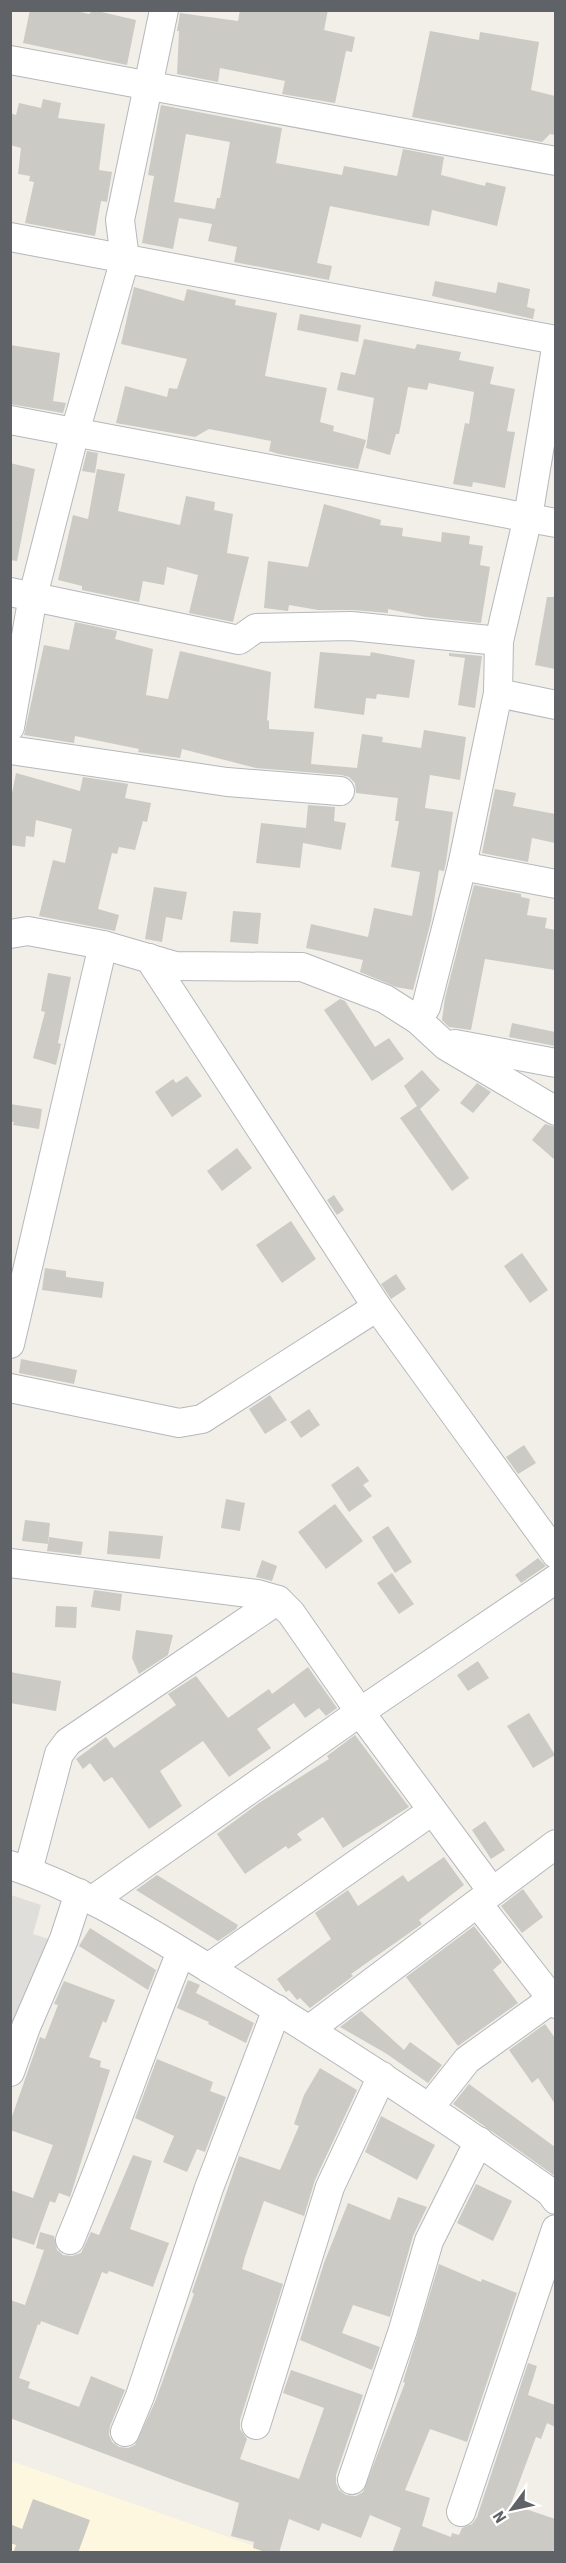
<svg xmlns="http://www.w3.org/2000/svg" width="566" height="2563" font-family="'Roboto Condensed',sans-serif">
<rect width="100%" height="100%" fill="#f1efe8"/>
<path fill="#fef7e0" d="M 11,2461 L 271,2552 L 11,2552 Z"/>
<path fill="#e0deda" d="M 11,1895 L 41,1905 L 33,1934 L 49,1939 L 11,2043 Z"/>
<g fill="#cccac5" fill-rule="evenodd">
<path d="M 30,10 L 73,10 L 89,14 L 93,10 L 136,20 L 127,65 L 23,43 Z"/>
<path d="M 240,10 L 328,10 L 324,30 L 355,37 L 352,52 L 346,51 L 335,103 L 282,94 L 285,81 L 220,68 L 218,82 L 177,74 L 179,31 L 177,31 L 180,13 L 238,21 Z"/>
<path d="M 430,31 L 479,40 L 480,32 L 539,42 L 531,90 L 555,96 L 555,135 L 550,134 L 542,142 L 412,117 Z"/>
<path d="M 43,99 L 61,103 L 58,118 L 105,124 L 99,170 L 112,172 L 107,202 L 101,201 L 95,236 L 25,223 L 34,182 L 29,181 L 30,176 L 18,174 L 21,148 L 10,145 L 10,113 L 16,115 L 19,103 L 41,108 Z"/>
<path d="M 161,105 L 282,128 L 276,163 L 342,175 L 344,166 L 397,176 L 403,149 L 444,157 L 441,175 L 485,186 L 486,182 L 506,187 L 497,226 L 432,210 L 429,226 L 330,206 L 317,263 L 332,266 L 329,280 L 234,262 L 237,247 L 208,241 L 212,224 L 179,218 L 173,249 L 142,243 L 154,176 L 148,175 ZM 186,134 L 230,142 L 220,198 L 217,198 L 215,209 L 174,202 Z"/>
<path d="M 435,281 L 496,293 L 498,282 L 530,289 L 527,307 L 535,309 L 533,319 L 432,296 Z"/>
<path d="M 134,287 L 184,301 L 187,289 L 236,300 L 235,305 L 277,313 L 265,376 L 327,388 L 320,422 L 334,426 L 333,431 L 366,440 L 358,469 L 279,454 L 269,451 L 271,441 L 209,429 L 195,437 L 116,423 L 125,386 L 167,397 L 169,388 L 177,389 L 187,359 L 121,344 Z"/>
<path d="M 300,314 L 361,325 L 358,342 L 297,330 Z"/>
<path d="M 364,339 L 415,349 L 417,344 L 461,352 L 459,360 L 494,367 L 490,384 L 515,389 L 507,431 L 515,432 L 505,488 L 473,482 L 472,487 L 453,484 L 465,423 L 469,424 L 474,392 L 429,383 L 427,390 L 408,387 L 399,434 L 396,434 L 390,455 L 366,448 L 374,398 L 337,390 L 341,372 L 355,375 Z"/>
<path d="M 10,345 L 60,353 L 53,401 L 66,403 L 63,413 L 10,404 Z"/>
<path d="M 87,451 L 98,453 L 95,473 L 82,471 Z"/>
<path d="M 10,463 L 35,469 L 17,561 L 10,560 Z"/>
<path d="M 97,469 L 125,474 L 118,511 L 180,525 L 186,496 L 215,502 L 214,510 L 233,514 L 227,553 L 249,557 L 233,622 L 189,613 L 198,575 L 167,567 L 164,585 L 143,581 L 139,602 L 82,590 L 82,586 L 58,580 L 73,515 L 88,519 Z"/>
<path d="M 324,504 L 381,520 L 380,525 L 403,528 L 402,536 L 441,542 L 442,532 L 470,536 L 469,544 L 483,546 L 480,565 L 490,567 L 481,623 L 426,617 L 388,609 L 388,613 L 353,610 L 318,610 L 289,605 L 288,611 L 264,608 L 268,561 L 308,567 Z"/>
<path d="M 547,597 L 555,597 L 555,669 L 535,665 Z"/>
<path d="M 75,622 L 117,631 L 115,639 L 153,649 L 146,695 L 168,699 L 180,651 L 271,672 L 267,720 L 269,721 L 269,729 L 314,732 L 311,764 L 357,768 L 362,734 L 383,737 L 382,742 L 421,748 L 424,730 L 466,737 L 460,780 L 430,775 L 425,808 L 453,812 L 446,862 L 444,871 L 439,870 L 431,921 L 413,990 L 396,987 L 360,972 L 363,960 L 306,948 L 311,924 L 368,937 L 374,908 L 412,916 L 420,872 L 391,867 L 399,821 L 395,821 L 398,798 L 356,793 L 355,783 L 349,777 L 341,775 L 256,768 L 182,749 L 180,758 L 138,752 L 139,749 L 75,736 L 74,743 L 24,735 L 44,645 L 69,650 Z"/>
<path d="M 320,652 L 370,656 L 371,652 L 415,660 L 409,698 L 377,694 L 376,699 L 366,698 L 364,715 L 314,708 Z"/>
<path d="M 449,653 L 482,656 L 475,708 L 458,705 L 465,658 L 449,656 Z"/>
<path d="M 16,773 L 80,791 L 83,777 L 123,783 L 128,784 L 125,798 L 151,803 L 147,822 L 143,821 L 135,850 L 119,847 L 117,854 L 112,853 L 98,909 L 119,915 L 115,931 L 39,916 L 53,860 L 65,863 L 72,829 L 36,820 L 34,837 L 26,836 L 25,847 L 10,845 L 10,803 Z"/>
<path d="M 495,789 L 516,793 L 513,806 L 555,814 L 555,843 L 532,838 L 528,862 L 482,853 Z"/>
<path d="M 308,805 L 335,807 L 334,821 L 346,823 L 341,850 L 303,843 L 300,868 L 256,863 L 261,823 L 306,828 Z"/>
<path d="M 474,885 L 521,894 L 521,897 L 530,899 L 527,915 L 547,918 L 545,928 L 555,930 L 555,970 L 485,959 L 471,1030 L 449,1027 L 442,1020 L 445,998 Z"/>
<path d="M 154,887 L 187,892 L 182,920 L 166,917 L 162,942 L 145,939 Z"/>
<path d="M 233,911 L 261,913 L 258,944 L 230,942 Z"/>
<path d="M 48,973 L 71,977 L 58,1043 L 61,1044 L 56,1065 L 33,1058 L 45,1012 L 41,1011 Z"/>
<path d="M 340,999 L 345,1001 L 375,1047 L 389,1038 L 404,1059 L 372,1081 L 324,1010 Z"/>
<path d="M 512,1023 L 555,1032 L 555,1046 L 509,1037 Z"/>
<path d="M 422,1070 L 440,1090 L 420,1109 L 469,1178 L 452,1191 L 400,1118 L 417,1106 L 404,1086 Z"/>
<path d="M 187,1076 L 202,1096 L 172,1117 L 155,1092 L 173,1079 L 176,1083 Z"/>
<path d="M 477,1083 L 491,1092 L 473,1113 L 460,1103 Z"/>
<path d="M 10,1104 L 42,1109 L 39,1129 L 13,1125 L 14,1122 L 10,1122 Z"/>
<path d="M 545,1124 L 555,1127 L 555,1160 L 532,1140 Z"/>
<path d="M 237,1148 L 252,1168 L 222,1191 L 207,1171 Z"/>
<path d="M 334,1195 L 344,1210 L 337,1215 L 327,1200 Z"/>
<path d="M 291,1221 L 316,1259 L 282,1283 L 256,1245 Z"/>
<path d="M 522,1253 L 548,1290 L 530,1303 L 504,1266 Z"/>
<path d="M 45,1268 L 66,1271 L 66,1277 L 104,1282 L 102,1298 L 42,1290 Z"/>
<path d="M 396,1274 L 406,1289 L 391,1299 L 381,1284 Z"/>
<path d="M 21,1359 L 77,1370 L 74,1384 L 19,1373 Z"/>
<path d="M 270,1395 L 287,1420 L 265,1434 L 249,1409 Z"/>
<path d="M 309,1409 L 320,1425 L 301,1438 L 290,1422 Z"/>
<path d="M 524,1445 L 536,1463 L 518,1474 L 506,1457 Z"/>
<path d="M 358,1466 L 369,1481 L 363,1485 L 372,1496 L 349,1512 L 331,1485 Z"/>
<path d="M 226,1499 L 245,1503 L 240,1531 L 221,1528 Z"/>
<path d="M 335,1504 L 363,1541 L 326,1569 L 298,1532 Z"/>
<path d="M 25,1520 L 50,1523 L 48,1544 L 22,1541 Z"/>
<path d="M 388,1526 L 412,1562 L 395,1573 L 372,1537 Z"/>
<path d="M 109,1531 L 163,1536 L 160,1559 L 107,1554 Z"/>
<path d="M 49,1537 L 83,1542 L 81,1555 L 47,1551 Z"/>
<path d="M 538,1558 L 546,1566 L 521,1583 L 515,1575 Z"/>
<path d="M 262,1560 L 277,1566 L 272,1581 L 256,1577 Z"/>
<path d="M 392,1573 L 414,1604 L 399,1614 L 377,1583 Z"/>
<path d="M 94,1590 L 122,1594 L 120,1611 L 91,1607 Z"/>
<path d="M 56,1606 L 77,1607 L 76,1628 L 55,1627 Z"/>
<path d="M 136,1630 L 173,1635 L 168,1655 L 139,1674 L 132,1658 Z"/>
<path d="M 478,1661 L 489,1678 L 468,1691 L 457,1675 Z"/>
<path d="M 308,1667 L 337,1708 L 326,1716 L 319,1708 L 305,1718 L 294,1703 L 257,1729 L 271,1748 L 229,1777 L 203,1741 L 160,1771 L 182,1806 L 149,1829 L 112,1777 L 104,1782 L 90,1763 L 83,1769 L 76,1759 L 106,1737 L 114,1748 L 176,1705 L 168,1694 L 196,1676 L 228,1718 L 269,1689 L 272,1694 Z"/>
<path d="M 10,1672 L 61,1681 L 56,1711 L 10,1703 Z"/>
<path d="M 529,1713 L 555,1755 L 533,1768 L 507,1726 Z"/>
<path d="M 355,1735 L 409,1807 L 343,1848 L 323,1817 L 297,1834 L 302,1840 L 288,1849 L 286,1846 L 245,1874 L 217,1834 L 259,1803 L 329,1759 L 327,1756 Z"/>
<path d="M 485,1821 L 505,1850 L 491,1859 L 472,1830 Z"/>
<path d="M 444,1857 L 464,1885 L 419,1920 L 422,1924 L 351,1974 L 353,1976 L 310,2008 L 300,1998 L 297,2000 L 289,1990 L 286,1992 L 277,1979 L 331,1939 L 315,1913 L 348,1890 L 358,1906 L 403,1875 L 408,1882 Z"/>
<path d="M 157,1875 L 238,1925 L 236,1929 L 218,1941 L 136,1890 Z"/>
<path d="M 523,1889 L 543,1917 L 522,1933 L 501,1906 Z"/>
<path d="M 474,1926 L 502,1962 L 493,1970 L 518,2003 L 458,2046 L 406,1977 Z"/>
<path d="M 90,1928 L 156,1970 L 148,1990 L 79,1946 Z"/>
<path d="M 188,1980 L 200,1985 L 196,1993 L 254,2023 L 246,2043 L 208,2024 L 209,2022 L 177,2008 Z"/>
<path d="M 64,1981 L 115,2000 L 106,2023 L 103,2021 L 89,2057 L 101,2061 L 100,2067 L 110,2070 L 70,2197 L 59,2193 L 55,2203 L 50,2201 L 34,2245 L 10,2237 L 10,2190 L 33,2198 L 53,2145 L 10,2130 L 10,2122 L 40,2037 L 45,2039 L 58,2005 L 54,2004 Z"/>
<path d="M 361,2011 L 404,2050 L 410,2042 L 442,2065 L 428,2083 L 387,2054 L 340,2027 Z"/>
<path d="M 545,2024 L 555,2038 L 555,2104 L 538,2078 L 532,2083 L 509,2050 Z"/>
<path d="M 157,2059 L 213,2082 L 210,2091 L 226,2097 L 205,2152 L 197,2149 L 187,2172 L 163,2162 L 174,2136 L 135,2118 Z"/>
<path d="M 320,2068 L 357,2090 L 315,2180 L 304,2216 L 264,2201 L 245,2257 L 242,2269 L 283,2284 L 240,2420 L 240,2429 L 247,2439 L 240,2459 L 299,2479 L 324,2408 L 283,2393 L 291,2370 L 363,2395 L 336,2475 L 336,2483 L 339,2490 L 346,2495 L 356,2496 L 363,2492 L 405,2383 L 403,2382 L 439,2264 L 481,2282 L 482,2279 L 517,2293 L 467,2442 L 430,2429 L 405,2490 L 430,2498 L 422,2526 L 451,2537 L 452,2533 L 459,2535 L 462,2528 L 472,2524 L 477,2517 L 528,2363 L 537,2366 L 528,2395 L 555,2405 L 555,2427 L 547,2423 L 541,2439 L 536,2437 L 511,2504 L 555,2519 L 555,2545 L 553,2553 L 392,2553 L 401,2528 L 370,2515 L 361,2538 L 322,2523 L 319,2531 L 289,2519 L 279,2553 L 268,2553 L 253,2548 L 254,2542 L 231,2536 L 239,2503 L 179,2482 L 10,2418 L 10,2300 L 25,2305 L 44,2250 L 36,2248 L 40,2232 L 54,2236 L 57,2250 L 63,2255 L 72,2256 L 81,2253 L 91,2232 L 99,2235 L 133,2155 L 152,2161 L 130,2229 L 169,2243 L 153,2287 L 109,2271 L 107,2274 L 102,2272 L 78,2335 L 41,2321 L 40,2325 L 38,2324 L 19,2378 L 30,2382 L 28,2388 L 79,2407 L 91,2376 L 125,2390 L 110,2426 L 109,2435 L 112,2442 L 119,2447 L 128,2448 L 135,2445 L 155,2402 L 194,2294 L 192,2292 L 239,2156 L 280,2170 L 299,2126 L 294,2124 L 304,2095 Z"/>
<path d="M 469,2084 L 555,2147 L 555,2176 L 453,2104 Z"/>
<path d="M 381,2116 L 435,2145 L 417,2180 L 365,2152 Z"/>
<path d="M 476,2184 L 512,2201 L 493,2241 L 457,2223 Z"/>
<path d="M 398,2197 L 427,2207 L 413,2236 L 390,2317 L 353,2305 L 342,2333 L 380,2347 L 372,2370 L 300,2340 L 324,2263 L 348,2203 L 390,2220 Z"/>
<path d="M 33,2499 L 90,2520 L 78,2553 L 13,2553 L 16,2545 L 10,2543 L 10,2524 L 22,2529 Z"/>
</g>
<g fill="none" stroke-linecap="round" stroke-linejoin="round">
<g stroke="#b5b8bc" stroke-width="30">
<g id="minor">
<path d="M 10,60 L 556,161"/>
<path d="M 10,237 L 556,340"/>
<path d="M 10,420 L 556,523"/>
<path d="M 10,592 L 239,640 L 256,628 L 351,626 L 499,641"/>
<path d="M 498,693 L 556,705"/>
<path d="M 10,727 L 33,596 L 75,432 L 125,259 L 120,220 L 164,10"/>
<path d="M 10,750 L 227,782 L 340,791"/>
<path d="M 462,866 L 556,884"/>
<path d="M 10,934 L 28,931 L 103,945 L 175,966 L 302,967 L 385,999 L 418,1020 L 446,1046 L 556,1111"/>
<path d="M 149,958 L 377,1307 L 556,1554"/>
<path d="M 418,1020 L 426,1007 L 462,866 L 498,693 L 499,641 L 528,517 L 556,348"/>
<path d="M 455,1044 L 556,1063"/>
<path d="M 10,1344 L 103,945"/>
<path d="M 10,1388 L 179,1423 L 202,1419 L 377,1307"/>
<path d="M 10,1563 L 257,1594 L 278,1600 L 291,1613 L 360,1712 L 492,1891"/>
<path d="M 10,1865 C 85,1890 149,1932 215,1972 C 330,2041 441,2114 550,2192 L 556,2200"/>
<path d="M 28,1871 L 59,1754 L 68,1742 L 278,1600"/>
<path d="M 94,1899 L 360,1712 L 556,1579"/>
<path d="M 478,1904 L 556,2004"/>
<path d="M 208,1968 L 432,1811"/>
<path d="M 310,2029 L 556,1844"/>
<path d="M 10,2072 L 26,2027 L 64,1939 L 79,1893"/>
<path d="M 429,2108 L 467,2060 L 552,1999"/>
<path d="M 70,2240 C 110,2145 142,2047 181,1952"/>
<path d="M 256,2425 L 330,2187 L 382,2076"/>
<path d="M 125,2432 L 140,2396 L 209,2188 L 277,2009"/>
<path d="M 352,2480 L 403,2330 L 429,2241 L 479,2141"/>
<path d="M 461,2512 L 556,2229"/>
</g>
</g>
<use href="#minor" stroke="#fff" stroke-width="28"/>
</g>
<rect width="566" height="2563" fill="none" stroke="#5f6368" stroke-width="24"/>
<g transform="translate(512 2509) rotate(237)" stroke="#ffffff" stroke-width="4.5" paint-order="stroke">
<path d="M0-4.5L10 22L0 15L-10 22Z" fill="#5f6368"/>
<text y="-9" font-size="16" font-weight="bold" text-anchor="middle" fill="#5f6368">N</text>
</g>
</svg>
